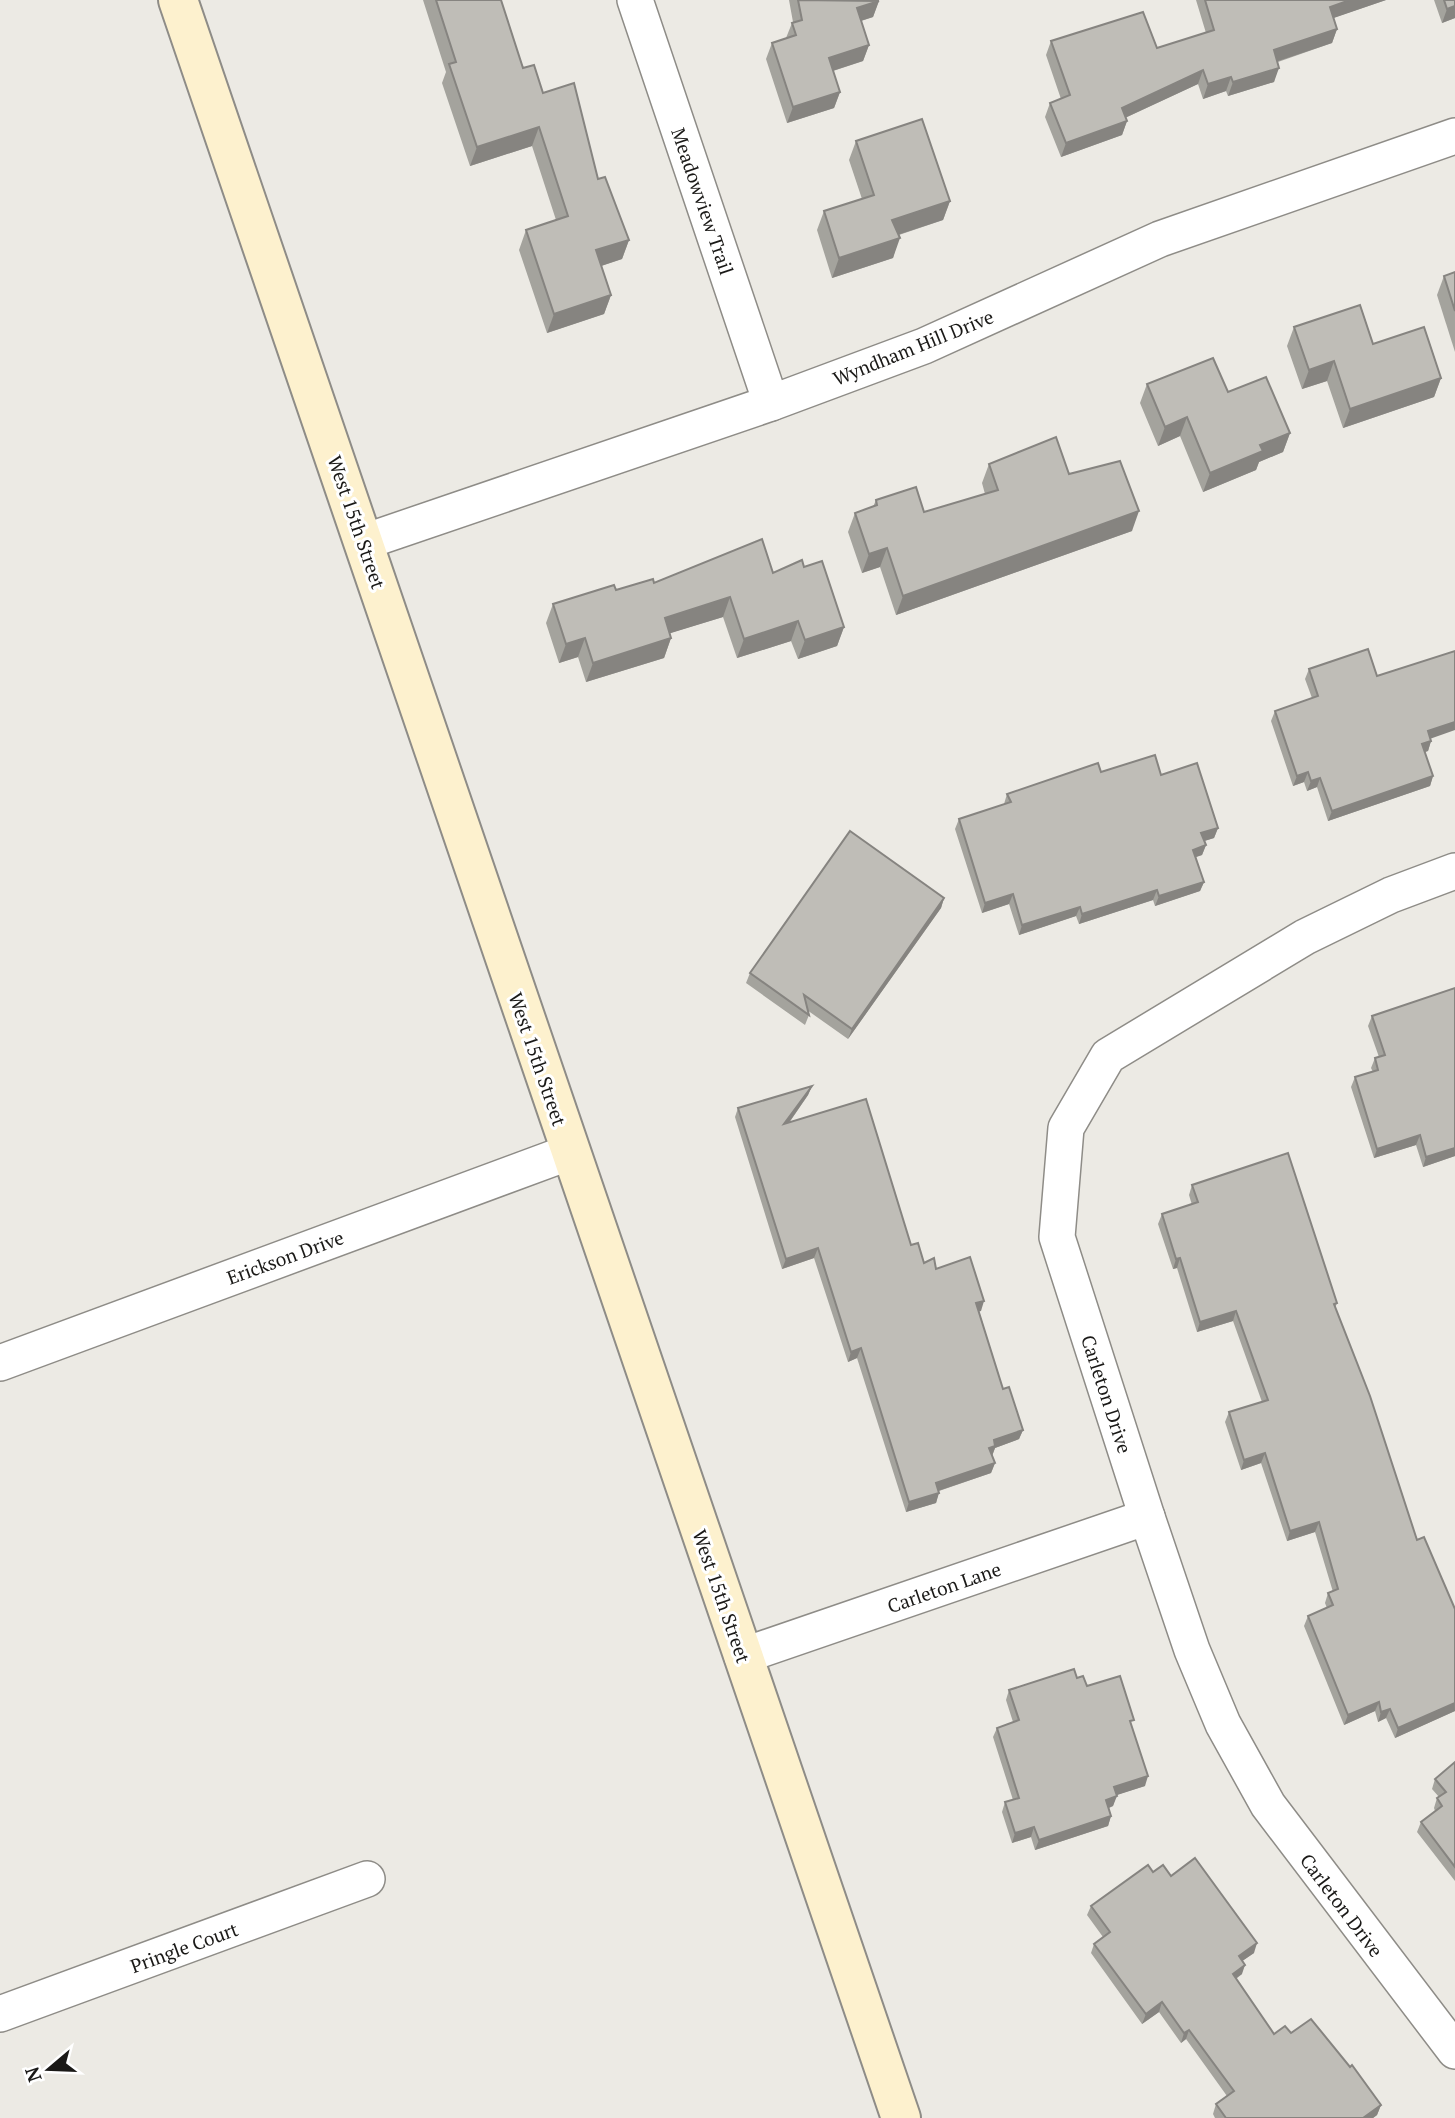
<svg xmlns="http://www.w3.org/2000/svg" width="1455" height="2118" font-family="'PT Serif',serif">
<rect width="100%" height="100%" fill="#eceae4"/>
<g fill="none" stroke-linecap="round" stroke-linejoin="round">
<g stroke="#8e8c87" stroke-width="38">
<g id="street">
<path d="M 635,0 L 771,403"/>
<path d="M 364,542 L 771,403 L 924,346 L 1160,239 L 1455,136"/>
<path d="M 1455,871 L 1391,895 L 1305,937 L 1108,1056 L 1066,1128 L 1057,1237 L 1147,1517 L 1192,1650 L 1223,1724 L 1268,1805 L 1455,2051"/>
<path d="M 0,1363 L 570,1152"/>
<path d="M 742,1656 L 1147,1517"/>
<path d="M 0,2014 L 367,1879"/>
</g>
</g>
<g stroke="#8e8c87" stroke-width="42">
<path id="secondary" d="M 178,0 L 901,2118"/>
</g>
<use href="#street" stroke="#fff" stroke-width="35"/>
<use href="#secondary" stroke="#fdf1ce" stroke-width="38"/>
</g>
<g fill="#a4a39d">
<path d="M 423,0 L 501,0 L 523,68 L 543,93 L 598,179 L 629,240 L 622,259 L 601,266 L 611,295 L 604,314 L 547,333 L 519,250 L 526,230 L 556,220 L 532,146 L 470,166 L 442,83 L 446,72 Z"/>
<path d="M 789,0 L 879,0 L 873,17 L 861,21 L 869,45 L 863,61 L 833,71 L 840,92 L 834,108 L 787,123 L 766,59 L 772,43 L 786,38 L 792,23 L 793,22 Z"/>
<path d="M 1196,0 L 1386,0 L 1333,18 L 1337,29 L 1332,43 L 1278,62 L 1274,82 L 1228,96 L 1226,91 L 1203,99 L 1198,84 L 1125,118 L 1127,121 L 1122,135 L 1061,157 L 1045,117 L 1050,103 L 1061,99 L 1046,55 L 1051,41 L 1157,48 L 1206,33 Z"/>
<path d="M 1434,0 L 1455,0 L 1455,18 L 1442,23 Z"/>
<path d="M 856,141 L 950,201 L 943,220 L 899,235 L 893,258 L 832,278 L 817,230 L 824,211 L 862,199 L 849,160 Z"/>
<path d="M 1455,272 L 1455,352 L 1437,295 L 1444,276 Z"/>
<path d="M 1294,327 L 1373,344 L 1441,378 L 1434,397 L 1343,428 L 1327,381 L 1302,389 L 1287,346 Z"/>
<path d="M 1147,384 L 1228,392 L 1290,433 L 1283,452 L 1259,462 L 1256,470 L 1203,492 L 1180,436 L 1158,446 L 1140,403 Z"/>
<path d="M 989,464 L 1069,474 L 1132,531 L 896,615 L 880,567 L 862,573 L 848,532 L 855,513 L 873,507 L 876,500 L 924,512 L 985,494 L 982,483 Z"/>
<path d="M 804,567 L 844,627 L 837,646 L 798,659 L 791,641 L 737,658 L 723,617 L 670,633 L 671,638 L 664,658 L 586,682 L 578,657 L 559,663 L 546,623 L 553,604 L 616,590 L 654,583 L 773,573 Z"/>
<path d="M 1309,669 L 1377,676 L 1430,739 L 1431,741 L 1428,751 L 1425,752 L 1433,776 L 1430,786 L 1328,821 L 1317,787 L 1307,791 L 1304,782 L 1293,786 L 1271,721 L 1275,711 L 1312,698 L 1305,679 Z"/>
<path d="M 1101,772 L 1161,775 L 1218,828 L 1214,838 L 1204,841 L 1206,845 L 1202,855 L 1196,857 L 1204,882 L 1200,891 L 1155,906 L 1153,900 L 1079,924 L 1076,916 L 1019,935 L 1009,904 L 982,913 L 955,829 L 959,819 L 1004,804 L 1007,794 Z"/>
<path d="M 944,898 L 941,908 L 848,1039 L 807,1010 L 809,1015 L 805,1025 L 746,983 L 750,973 Z"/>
<path d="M 1455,988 L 1455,1156 L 1423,1167 L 1416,1145 L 1374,1158 L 1351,1087 L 1355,1077 L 1373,1072 L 1371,1068 L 1375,1058 L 1379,1057 L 1368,1026 L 1372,1016 Z"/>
<path d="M 812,1086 L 808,1095 L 789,1123 L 911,1245 L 924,1263 L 936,1269 L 981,1311 L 979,1311 L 1003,1389 L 1023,1430 L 1019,1439 L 995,1448 L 992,1456 L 995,1463 L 991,1473 L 939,1491 L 936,1503 L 906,1512 L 857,1358 L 848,1362 L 814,1258 L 782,1269 L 735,1117 L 738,1108 Z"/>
<path d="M 1192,1185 L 1337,1303 L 1335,1308 L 1417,1540 L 1455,1609 L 1455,1711 L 1395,1738 L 1386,1718 L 1378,1722 L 1375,1711 L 1344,1725 L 1304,1626 L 1308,1616 L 1327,1608 L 1325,1603 L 1328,1593 L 1333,1592 L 1315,1532 L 1287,1541 L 1261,1463 L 1241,1470 L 1225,1422 L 1229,1412 L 1262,1402 L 1233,1321 L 1197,1332 L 1177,1268 L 1173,1269 L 1158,1224 L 1162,1214 L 1192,1205 L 1189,1195 Z"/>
<path d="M 1077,1678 L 1131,1726 L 1145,1786 L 1116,1795 L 1113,1806 L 1109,1808 L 1111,1816 L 1108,1826 L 1035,1850 L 1031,1837 L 1012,1843 L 1002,1812 L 1005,1802 L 1013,1800 L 993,1737 L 997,1728 L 1013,1722 L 1006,1700 L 1009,1690 Z"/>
<path d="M 1455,1762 L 1455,1881 L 1417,1832 L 1421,1822 L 1435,1811 L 1434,1808 L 1437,1798 L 1439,1797 L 1432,1789 L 1435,1779 Z"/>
<path d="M 1153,1872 L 1171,1876 L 1254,1953 L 1242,1961 L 1242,1974 L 1236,1979 L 1274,2034 L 1291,2033 L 1350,2067 L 1381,2105 L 1377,2115 L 1373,2118 L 1215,2118 L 1213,2114 L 1216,2104 L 1227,2096 L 1186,2039 L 1181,2043 L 1159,2012 L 1142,2024 L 1091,1953 L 1094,1944 L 1103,1937 L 1087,1915 L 1091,1906 Z"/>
</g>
<g fill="#868480">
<path d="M 1350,0 L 1386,0 L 1325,21 L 1330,7 Z"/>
<path d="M 879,1 L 873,17 L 851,24 L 857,8 Z"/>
<path d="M 1455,6 L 1455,18 L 1442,23 L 1447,9 Z"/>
<path d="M 1337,29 L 1332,43 L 1269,64 L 1274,50 Z"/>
<path d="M 869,45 L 863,61 L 823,74 L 829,58 Z"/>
<path d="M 1279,68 L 1274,82 L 1228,96 L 1233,82 Z"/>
<path d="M 1203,70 L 1198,84 L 1116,122 L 1122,108 Z"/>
<path d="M 1231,77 L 1226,91 L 1203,99 L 1208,84 Z"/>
<path d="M 840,92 L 834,108 L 787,123 L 793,107 Z"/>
<path d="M 1127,121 L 1122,135 L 1061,157 L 1066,143 Z"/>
<path d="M 539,127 L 532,146 L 470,166 L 477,147 Z"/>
<path d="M 950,201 L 943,220 L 885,239 L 892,220 Z"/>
<path d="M 900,238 L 893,258 L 832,278 L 839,258 Z"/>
<path d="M 629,240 L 622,259 L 589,270 L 596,250 Z"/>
<path d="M 611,295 L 604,314 L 547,333 L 554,314 Z"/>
<path d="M 1334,361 L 1327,381 L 1302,389 L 1309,370 Z"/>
<path d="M 1441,378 L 1434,397 L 1343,428 L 1350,409 Z"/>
<path d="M 1187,417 L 1180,436 L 1158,446 L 1165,427 Z"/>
<path d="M 1290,433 L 1283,452 L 1259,462 L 1256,470 L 1203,492 L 1210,473 L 1260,445 Z"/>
<path d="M 1139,511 L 1132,531 L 896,615 L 903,596 Z"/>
<path d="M 887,548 L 880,567 L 862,573 L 869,554 Z"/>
<path d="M 730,597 L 723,617 L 658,637 L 665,618 Z"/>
<path d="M 798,621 L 791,641 L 737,658 L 744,639 Z"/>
<path d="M 844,627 L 837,646 L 798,659 L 805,640 Z"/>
<path d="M 585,638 L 578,657 L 559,663 L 566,644 Z"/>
<path d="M 671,638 L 664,658 L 586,682 L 593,663 Z"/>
<path d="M 1455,722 L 1455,730 L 1424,741 L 1428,731 Z"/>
<path d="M 1431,741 L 1428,751 L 1418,754 L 1422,744 Z"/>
<path d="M 1308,772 L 1304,782 L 1293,786 L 1297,776 Z"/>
<path d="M 1433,776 L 1430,786 L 1328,821 L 1332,811 Z"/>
<path d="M 1320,778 L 1317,787 L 1307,791 L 1311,781 Z"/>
<path d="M 1218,828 L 1214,838 L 1198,843 L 1201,833 Z"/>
<path d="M 1206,845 L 1202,855 L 1190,859 L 1193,850 Z"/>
<path d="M 1204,882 L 1200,891 L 1155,906 L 1159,896 Z"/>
<path d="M 1157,890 L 1153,900 L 1079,924 L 1082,914 Z"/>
<path d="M 1013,894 L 1009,904 L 982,913 L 985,903 Z"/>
<path d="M 944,898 L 941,908 L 848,1039 L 852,1029 Z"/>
<path d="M 1080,907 L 1076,916 L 1019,935 L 1022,925 Z"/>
<path d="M 812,1086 L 808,1095 L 781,1134 L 784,1124 Z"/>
<path d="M 1420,1135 L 1416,1145 L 1374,1158 L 1377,1149 Z"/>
<path d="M 1455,1148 L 1455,1156 L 1423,1167 L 1426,1157 Z"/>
<path d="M 818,1248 L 814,1258 L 782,1269 L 786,1259 Z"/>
<path d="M 1180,1258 L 1177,1268 L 1173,1269 L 1176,1259 Z"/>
<path d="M 984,1301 L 981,1311 L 973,1313 L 976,1303 Z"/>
<path d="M 1236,1311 L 1233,1321 L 1197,1332 L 1200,1322 Z"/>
<path d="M 861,1348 L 857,1358 L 848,1362 L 851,1352 Z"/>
<path d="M 1023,1430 L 1019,1439 L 995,1448 L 992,1456 L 989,1448 L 994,1440 Z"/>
<path d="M 1265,1453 L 1261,1463 L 1241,1470 L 1244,1460 Z"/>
<path d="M 995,1463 L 991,1473 L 932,1493 L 936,1483 Z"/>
<path d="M 939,1493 L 936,1503 L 906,1512 L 909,1502 Z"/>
<path d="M 1319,1522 L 1315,1532 L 1287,1541 L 1290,1531 Z"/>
<path d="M 1379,1702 L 1375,1711 L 1344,1725 L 1348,1715 Z"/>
<path d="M 1455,1703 L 1455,1711 L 1395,1738 L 1398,1728 Z"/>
<path d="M 1390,1709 L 1386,1718 L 1378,1722 L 1381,1712 Z"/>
<path d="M 1148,1776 L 1145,1786 L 1111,1797 L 1114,1787 Z"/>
<path d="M 1117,1796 L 1113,1806 L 1103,1810 L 1106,1800 Z"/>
<path d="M 1111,1816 L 1108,1826 L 1035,1850 L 1039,1840 Z"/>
<path d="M 1034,1827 L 1031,1837 L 1012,1843 L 1015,1833 Z"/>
<path d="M 1257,1943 L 1254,1953 L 1235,1966 L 1239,1956 Z"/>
<path d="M 1245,1965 L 1242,1974 L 1229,1983 L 1233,1974 Z"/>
<path d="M 1162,2002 L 1159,2012 L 1142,2024 L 1146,2014 Z"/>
<path d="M 1189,2030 L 1186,2039 L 1181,2043 L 1184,2033 Z"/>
<path d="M 1381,2105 L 1377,2115 L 1373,2118 L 1363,2118 Z"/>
</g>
<g fill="#bfbdb7" stroke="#868480" stroke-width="2">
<path d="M 436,0 L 501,0 L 523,68 L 534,65 L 543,93 L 574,83 L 598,179 L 605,177 L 629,240 L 596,250 L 611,295 L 554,314 L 526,230 L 568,216 L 539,127 L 477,147 L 449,64 L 456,62 Z"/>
<path d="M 798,0 L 879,1 L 857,8 L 869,45 L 829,58 L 840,92 L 793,107 L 772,43 L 796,35 L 792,23 L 802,20 Z"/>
<path d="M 1205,0 L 1350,0 L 1330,7 L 1337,29 L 1274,50 L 1279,68 L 1233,82 L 1231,77 L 1208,84 L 1203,70 L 1122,108 L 1127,121 L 1066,143 L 1050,103 L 1070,95 L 1051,41 L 1143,12 L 1157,48 L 1214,30 Z"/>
<path d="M 1444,0 L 1455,0 L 1455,6 L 1447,9 Z"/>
<path d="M 922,119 L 950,201 L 892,220 L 900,238 L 839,258 L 824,211 L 874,195 L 856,141 Z"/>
<path d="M 1455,272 L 1455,311 L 1444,276 Z"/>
<path d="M 1360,305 L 1373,344 L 1424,327 L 1441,378 L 1350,409 L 1334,361 L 1309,370 L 1294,327 Z"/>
<path d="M 1213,358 L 1228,392 L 1266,377 L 1290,433 L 1260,445 L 1263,451 L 1210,473 L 1187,417 L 1165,427 L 1147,384 Z"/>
<path d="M 1056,437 L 1069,474 L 1120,461 L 1139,511 L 903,596 L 887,548 L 869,554 L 855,513 L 877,505 L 876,500 L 916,487 L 924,512 L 998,490 L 989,464 Z"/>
<path d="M 762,539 L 773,573 L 802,560 L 804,567 L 822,561 L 844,627 L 805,640 L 798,621 L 744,639 L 730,597 L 665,618 L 671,638 L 593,663 L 585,638 L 566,644 L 553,604 L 614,585 L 616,590 L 653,579 L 654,583 Z"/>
<path d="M 1368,649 L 1377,676 L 1455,651 L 1455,722 L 1428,731 L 1431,741 L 1422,744 L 1433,776 L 1332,811 L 1320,778 L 1311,781 L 1308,772 L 1297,776 L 1275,711 L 1318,696 L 1309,669 Z"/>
<path d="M 1155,755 L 1161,775 L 1197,763 L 1218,828 L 1201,833 L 1206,845 L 1193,850 L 1204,882 L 1159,896 L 1157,890 L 1082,914 L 1080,907 L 1022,925 L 1013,894 L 985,903 L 959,819 L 1011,802 L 1007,794 L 1098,763 L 1101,772 Z"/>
<path d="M 850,831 L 944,898 L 852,1029 L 804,995 L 809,1015 L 750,973 Z"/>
<path d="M 1455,988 L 1455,1148 L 1426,1157 L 1420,1135 L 1377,1149 L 1355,1077 L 1378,1070 L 1375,1058 L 1385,1055 L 1372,1016 Z"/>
<path d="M 812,1086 L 784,1124 L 866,1099 L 911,1245 L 918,1243 L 924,1263 L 934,1258 L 936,1269 L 970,1257 L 984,1301 L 976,1303 L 1003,1389 L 1009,1387 L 1023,1430 L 994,1440 L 995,1446 L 989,1448 L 995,1463 L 936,1483 L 939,1493 L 909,1502 L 861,1348 L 851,1352 L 818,1248 L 786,1259 L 738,1108 Z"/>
<path d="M 1288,1153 L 1337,1303 L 1334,1304 L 1370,1396 L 1417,1540 L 1424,1537 L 1455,1609 L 1455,1703 L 1398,1728 L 1390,1709 L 1381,1712 L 1379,1702 L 1348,1715 L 1308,1616 L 1333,1605 L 1328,1593 L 1338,1589 L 1319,1522 L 1290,1531 L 1265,1453 L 1244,1460 L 1229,1412 L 1268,1400 L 1236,1311 L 1200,1322 L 1180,1258 L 1176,1259 L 1162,1214 L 1198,1202 L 1192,1185 Z"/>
<path d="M 1074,1669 L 1077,1678 L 1083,1676 L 1087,1686 L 1120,1676 L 1134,1720 L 1130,1721 L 1148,1776 L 1114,1787 L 1117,1796 L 1106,1800 L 1111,1816 L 1039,1840 L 1034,1827 L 1015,1833 L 1005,1802 L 1019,1798 L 997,1728 L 1019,1720 L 1009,1690 Z"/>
<path d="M 1455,1762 L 1455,1867 L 1421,1822 L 1442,1806 L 1437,1798 L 1446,1792 L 1435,1779 Z"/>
<path d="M 1195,1858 L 1257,1943 L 1239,1956 L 1245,1965 L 1233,1974 L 1274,2034 L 1285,2026 L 1291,2033 L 1311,2019 L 1350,2067 L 1352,2065 L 1381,2105 L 1363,2118 L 1226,2118 L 1216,2104 L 1234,2091 L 1189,2030 L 1184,2033 L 1162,2002 L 1146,2014 L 1094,1944 L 1110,1932 L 1091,1906 L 1148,1865 L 1153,1872 L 1163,1865 L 1171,1876 Z"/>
</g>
<g text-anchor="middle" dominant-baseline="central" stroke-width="6" stroke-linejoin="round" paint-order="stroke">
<g font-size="19" fill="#1a1917" stroke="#fff">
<text transform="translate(703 201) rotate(71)">Meadowview Trail</text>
<text transform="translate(913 347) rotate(-22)">Wyndham Hill Drive</text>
<text transform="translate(357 522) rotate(71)">West 15th Street</text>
<text transform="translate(538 1059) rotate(71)">West 15th Street</text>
<text transform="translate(285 1257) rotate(-20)">Erickson Drive</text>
<text transform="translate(1107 1394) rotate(72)">Carleton Drive</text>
<text transform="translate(944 1587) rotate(-19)">Carleton Lane</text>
<text transform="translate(722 1596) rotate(71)">West 15th Street</text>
<text transform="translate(1342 1905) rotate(53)">Carleton Drive</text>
<text transform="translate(184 1947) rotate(-20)">Pringle Court</text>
</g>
</g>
<g transform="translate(49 2069) rotate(251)" stroke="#ffffff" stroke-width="5" paint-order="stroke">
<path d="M0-5L12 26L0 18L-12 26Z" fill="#1a1917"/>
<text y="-10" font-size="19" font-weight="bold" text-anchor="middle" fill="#1a1917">N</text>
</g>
</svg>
